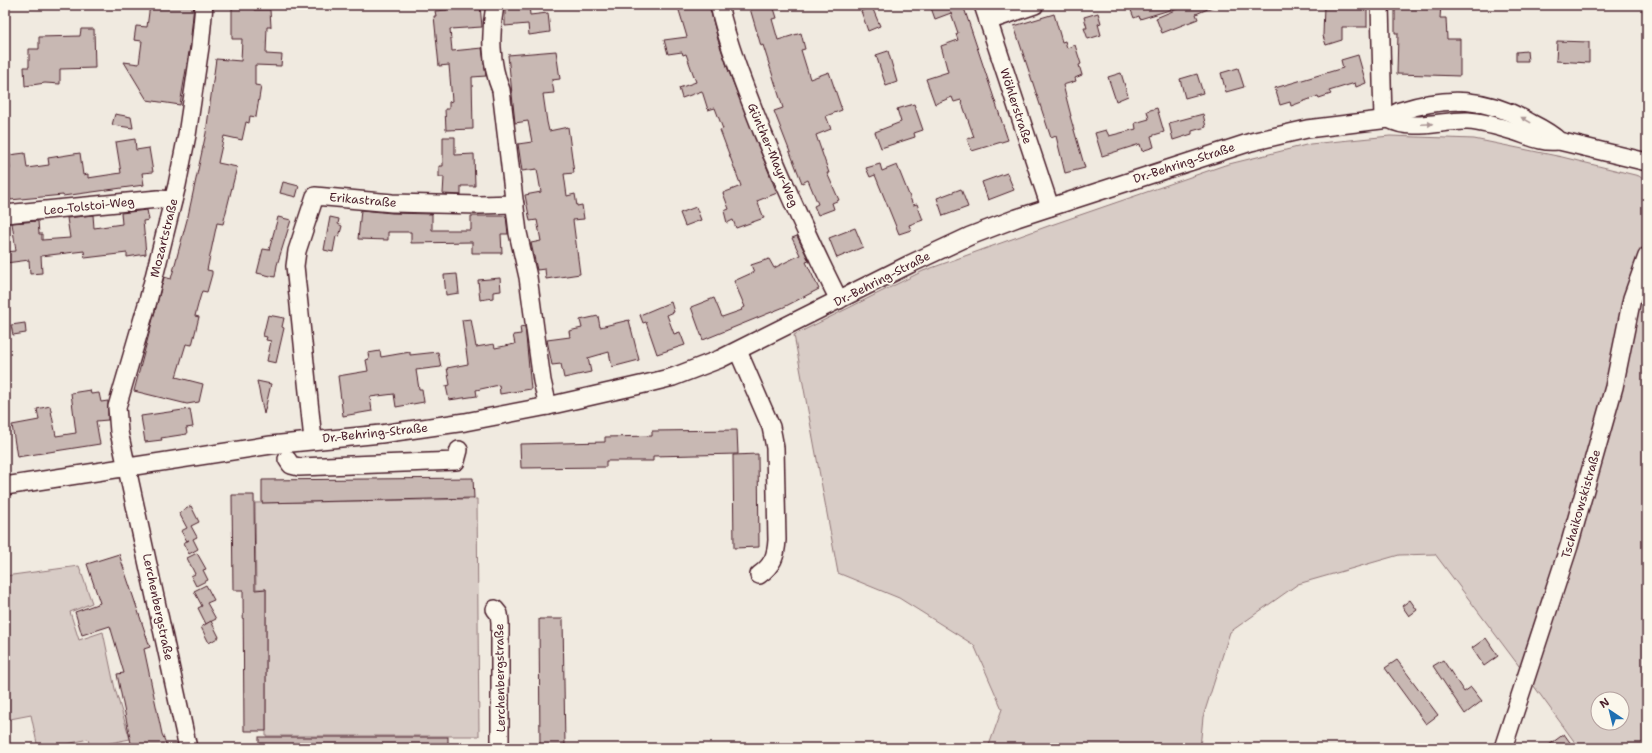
<svg xmlns="http://www.w3.org/2000/svg" width="1652" height="753" font-family="'Shantell Sans',sans-serif">
<rect width="100%" height="100%" fill="#f0eae0"/>
<filter id="ink" filterUnits="userSpaceOnUse"><feTurbulence type="fractalNoise" baseFrequency=".025" numOctaves="2"/><feDisplacementMap in="SourceGraphic" scale="8" xChannelSelector="R" yChannelSelector="G"/><feConvolveMatrix kernelMatrix="1 2 1 2 8 2 1 2 1" color-interpolation-filters="sRGB"/></filter>
<g filter="url(#ink)">
<g fill="#d8ccc6" stroke="#917678" fill-rule="evenodd">
<path d="M 1390,136 L 1474,139 L 1562,157 L 1639,176 L 1647,182 L 1647,748 L 1579,748 L 1531,682 L 1435,554 L 1399,555 L 1298,584 L 1230,632 L 1203,717 L 1200,748 L 988,748 L 1002,709 L 974,645 L 899,598 L 838,573 L 794,335 L 923,271 L 1051,225 L 1225,165 L 1310,144 ZM 1598,699 L 1622,699 L 1622,723 L 1598,723 Z"/>
<path d="M 477,499 L 479,736 L 266,736 L 266,589 L 256,589 L 255,503 Z"/>
<path d="M 79,566 L 92,603 L 70,612 L 79,640 L 103,632 L 115,689 L 130,739 L 90,747 L 88,739 L 51,748 L 38,748 L 31,715 L 5,720 L 5,576 Z"/>
</g>
<g fill="#c8b8b3" stroke="#4a1f2b">
<path d="M 150,5 L 194,5 L 190,46 L 180,105 L 147,100 L 124,62 L 139,64 L 142,41 L 134,40 L 136,26 L 147,27 Z"/>
<path d="M 232,5 L 254,5 L 254,10 L 270,10 L 271,27 L 267,27 L 266,54 L 282,55 L 281,66 L 255,65 L 255,85 L 261,86 L 256,117 L 250,116 L 249,123 L 246,122 L 242,140 L 224,136 L 218,163 L 237,167 L 223,224 L 217,223 L 207,270 L 212,271 L 212,274 L 207,292 L 202,291 L 199,301 L 195,316 L 199,317 L 192,345 L 186,344 L 176,377 L 203,384 L 199,402 L 187,404 L 134,391 L 164,277 L 171,279 L 188,216 L 206,133 L 216,59 L 241,61 L 242,39 L 232,39 Z"/>
<path d="M 465,5 L 480,5 L 482,27 L 450,29 L 452,51 L 482,48 L 486,76 L 472,77 L 473,129 L 446,130 L 445,109 L 449,109 L 449,102 L 452,101 L 449,65 L 439,66 L 434,16 L 436,16 L 435,11 L 447,10 L 447,7 Z"/>
<path d="M 505,5 L 529,5 L 530,15 L 548,13 L 550,32 L 529,35 L 528,24 L 505,26 Z"/>
<path d="M 683,5 L 709,5 L 718,40 L 729,72 L 777,193 L 757,201 L 764,218 L 736,228 L 733,220 L 727,223 L 724,211 L 729,209 L 723,193 L 741,186 L 720,130 L 723,129 L 715,108 L 708,110 L 702,91 L 682,98 L 679,88 L 696,82 L 686,54 L 683,55 L 682,52 L 668,54 L 664,40 L 687,37 L 678,7 L 684,7 Z"/>
<path d="M 749,5 L 773,5 L 777,18 L 772,19 L 778,40 L 801,33 L 805,49 L 801,50 L 810,79 L 829,72 L 842,110 L 826,116 L 831,129 L 816,135 L 829,173 L 827,173 L 839,200 L 832,203 L 834,209 L 818,215 L 814,206 L 818,204 L 808,180 L 802,183 L 774,111 L 783,108 L 763,45 L 761,46 Z"/>
<path d="M 930,5 L 969,5 L 969,7 L 964,8 L 1008,140 L 972,151 L 967,139 L 974,137 L 961,100 L 954,102 L 952,97 L 935,104 L 926,79 L 948,72 L 941,46 L 958,40 L 956,34 L 958,33 L 951,13 L 935,19 Z"/>
<path d="M 1129,5 L 1176,5 L 1176,8 L 1140,19 L 1139,16 L 1134,18 Z"/>
<path d="M 1181,5 L 1217,5 L 1196,14 L 1198,19 L 1162,33 L 1156,18 L 1182,7 Z"/>
<path d="M 1324,5 L 1367,5 L 1367,27 L 1342,27 L 1342,40 L 1326,45 L 1323,36 Z"/>
<path d="M 1395,5 L 1441,5 L 1440,18 L 1446,18 L 1447,39 L 1460,39 L 1460,76 L 1397,74 L 1398,33 L 1395,33 Z"/>
<path d="M 872,7 L 880,26 L 868,31 L 861,11 Z"/>
<path d="M 1098,13 L 1101,23 L 1098,24 L 1101,35 L 1088,39 L 1084,28 L 1087,28 L 1084,17 Z"/>
<path d="M 1054,14 L 1062,42 L 1065,41 L 1067,48 L 1075,45 L 1081,64 L 1079,65 L 1082,75 L 1075,78 L 1076,81 L 1063,85 L 1071,116 L 1070,116 L 1085,168 L 1065,173 L 1056,136 L 1051,138 L 1014,26 Z"/>
<path d="M 81,29 L 94,29 L 95,68 L 60,69 L 60,84 L 45,83 L 25,86 L 24,67 L 29,67 L 29,49 L 39,49 L 39,37 L 80,36 Z"/>
<path d="M 1557,41 L 1589,42 L 1589,63 L 1556,61 Z"/>
<path d="M 556,51 L 560,79 L 552,80 L 554,93 L 543,94 L 547,122 L 549,131 L 568,127 L 574,173 L 564,174 L 567,196 L 575,194 L 577,206 L 582,205 L 584,219 L 573,220 L 580,274 L 546,279 L 545,269 L 537,270 L 531,243 L 541,241 L 537,220 L 530,221 L 525,195 L 541,192 L 537,169 L 522,171 L 518,144 L 532,142 L 528,121 L 515,123 L 508,55 Z"/>
<path d="M 888,51 L 897,82 L 886,86 L 876,55 Z"/>
<path d="M 1527,51 L 1528,61 L 1516,61 L 1516,52 Z"/>
<path d="M 1358,55 L 1366,83 L 1356,87 L 1355,83 L 1329,91 L 1331,94 L 1319,98 L 1318,96 L 1291,106 L 1290,102 L 1280,105 L 1275,88 L 1343,68 L 1341,60 Z"/>
<path d="M 1238,68 L 1244,87 L 1226,92 L 1221,73 Z"/>
<path d="M 1121,73 L 1128,96 L 1116,101 L 1108,77 Z"/>
<path d="M 1197,74 L 1203,93 L 1185,98 L 1180,79 Z"/>
<path d="M 914,104 L 923,130 L 914,133 L 915,137 L 881,148 L 875,132 L 901,122 L 897,109 Z"/>
<path d="M 1157,108 L 1164,132 L 1151,136 L 1154,147 L 1142,151 L 1140,144 L 1102,156 L 1095,133 L 1106,130 L 1109,136 L 1136,129 L 1135,123 L 1149,119 L 1147,111 Z"/>
<path d="M 115,114 L 131,117 L 133,128 L 112,125 Z"/>
<path d="M 1203,114 L 1206,127 L 1192,131 L 1192,134 L 1173,140 L 1169,123 Z"/>
<path d="M 443,137 L 455,137 L 455,155 L 474,154 L 475,186 L 461,186 L 461,195 L 443,194 L 444,177 L 439,177 L 439,166 L 443,166 Z"/>
<path d="M 135,139 L 136,150 L 149,148 L 153,172 L 142,173 L 144,185 L 63,196 L 63,195 L 10,200 L 9,183 L 5,184 L 5,169 L 10,169 L 9,155 L 25,153 L 27,168 L 49,165 L 48,158 L 80,153 L 83,175 L 88,174 L 88,178 L 121,173 L 116,142 Z"/>
<path d="M 880,164 L 882,171 L 897,165 L 913,205 L 917,204 L 923,220 L 909,225 L 911,230 L 899,234 L 875,175 L 870,177 L 866,168 Z"/>
<path d="M 1007,173 L 1014,190 L 988,200 L 982,182 Z"/>
<path d="M 283,182 L 299,186 L 296,197 L 280,193 Z"/>
<path d="M 961,189 L 968,207 L 943,216 L 937,198 Z"/>
<path d="M 696,207 L 701,220 L 685,226 L 680,213 Z"/>
<path d="M 147,210 L 149,220 L 143,221 L 146,254 L 127,257 L 127,253 L 85,258 L 84,251 L 41,256 L 42,273 L 30,274 L 29,260 L 6,263 L 5,252 L 16,251 L 12,223 L 38,221 L 39,234 L 42,234 L 42,240 L 70,238 L 67,218 L 93,215 L 94,228 L 122,224 L 121,213 Z"/>
<path d="M 361,210 L 392,213 L 432,214 L 432,230 L 471,230 L 471,216 L 506,216 L 508,234 L 501,234 L 502,253 L 472,253 L 472,242 L 411,243 L 411,232 L 388,232 L 388,240 L 358,239 Z"/>
<path d="M 278,217 L 291,220 L 277,265 L 275,277 L 257,273 L 263,249 L 269,250 Z"/>
<path d="M 330,217 L 339,219 L 338,224 L 342,226 L 339,237 L 336,236 L 333,252 L 324,250 Z"/>
<path d="M 855,228 L 863,247 L 837,258 L 829,238 Z"/>
<path d="M 797,236 L 809,261 L 806,262 L 819,289 L 784,307 L 703,340 L 691,307 L 714,298 L 722,317 L 742,310 L 741,309 L 745,307 L 734,281 L 754,272 L 751,265 L 769,259 L 774,268 L 800,255 L 792,238 Z"/>
<path d="M 457,274 L 459,293 L 446,295 L 444,275 Z"/>
<path d="M 500,278 L 501,291 L 493,292 L 493,298 L 480,300 L 478,280 Z"/>
<path d="M 671,302 L 674,312 L 667,315 L 674,334 L 680,332 L 685,345 L 657,354 L 646,322 L 643,323 L 640,315 Z"/>
<path d="M 268,315 L 284,318 L 282,327 L 284,328 L 276,363 L 267,361 L 271,341 L 266,340 L 267,337 L 263,336 Z"/>
<path d="M 598,316 L 600,327 L 629,320 L 639,360 L 612,367 L 609,352 L 588,358 L 591,372 L 564,378 L 561,364 L 552,365 L 547,340 L 570,337 L 569,331 L 582,328 L 580,320 Z"/>
<path d="M 471,319 L 476,347 L 494,344 L 495,348 L 515,344 L 513,335 L 521,334 L 520,327 L 525,326 L 531,389 L 500,394 L 499,385 L 476,390 L 477,396 L 449,400 L 446,386 L 450,385 L 447,368 L 468,364 L 462,320 Z"/>
<path d="M 25,323 L 26,333 L 13,335 L 11,325 Z"/>
<path d="M 380,351 L 381,357 L 410,352 L 410,355 L 438,352 L 441,367 L 416,370 L 419,389 L 422,389 L 424,402 L 396,407 L 394,394 L 370,397 L 372,411 L 343,416 L 338,376 L 368,371 L 366,360 L 369,359 L 368,353 Z"/>
<path d="M 257,381 L 271,384 L 264,414 Z"/>
<path d="M 90,390 L 91,394 L 99,393 L 101,402 L 108,401 L 108,420 L 96,421 L 100,444 L 17,457 L 12,425 L 39,420 L 37,409 L 50,406 L 56,436 L 76,433 L 71,393 Z"/>
<path d="M 190,409 L 193,427 L 186,428 L 187,434 L 161,438 L 162,440 L 145,442 L 141,416 Z"/>
<path d="M 737,430 L 738,454 L 653,456 L 653,461 L 606,461 L 606,467 L 521,468 L 520,444 L 605,442 L 605,437 L 652,436 L 652,431 Z"/>
<path d="M 758,454 L 759,547 L 734,548 L 733,455 Z"/>
<path d="M 473,478 L 474,498 L 262,503 L 262,480 Z"/>
<path d="M 232,495 L 254,495 L 255,590 L 266,589 L 266,731 L 244,731 L 243,590 L 233,590 Z"/>
<path d="M 191,506 L 199,522 L 191,526 L 197,537 L 193,539 L 198,549 L 189,554 L 183,543 L 189,540 L 187,541 L 181,531 L 187,528 L 179,513 Z"/>
<path d="M 197,553 L 206,569 L 203,570 L 208,580 L 196,586 L 191,576 L 195,574 L 187,558 Z"/>
<path d="M 119,554 L 150,647 L 144,649 L 162,734 L 168,748 L 132,748 L 117,674 L 124,673 L 110,626 L 82,635 L 75,612 L 100,603 L 87,564 Z"/>
<path d="M 206,585 L 214,600 L 207,603 L 216,619 L 206,624 L 198,608 L 202,606 L 194,591 Z"/>
<path d="M 1410,600 L 1417,610 L 1409,616 L 1402,606 Z"/>
<path d="M 539,619 L 563,619 L 565,747 L 540,748 Z"/>
<path d="M 211,621 L 219,637 L 209,643 L 201,627 Z"/>
<path d="M 1486,638 L 1498,656 L 1484,666 L 1472,648 Z"/>
<path d="M 1397,660 L 1438,715 L 1426,724 L 1385,668 Z"/>
<path d="M 1443,660 L 1464,692 L 1471,687 L 1482,701 L 1465,714 L 1433,666 Z"/>
<path d="M 1564,734 L 1574,748 L 1545,748 Z"/>
<rect x="259" y="737" width="189" height="11"/>
</g>
<g fill="none" stroke-linecap="round" stroke-linejoin="round">
<g stroke="#4a1f2b" stroke-width="20">
<g id="minor">
<path d="M 495,5 C 490,32 490,64 501,90 L 518,233 L 528,277 L 542,381 L 548,406"/>
<path d="M 719,5 C 729,49 746,90 762,131 C 786,188 811,245 839,300"/>
<path d="M 983,5 L 1050,207"/>
<path d="M 1380,5 L 1383,119"/>
<path d="M 988,21 L 1035,5"/>
<path d="M 1389,119 C 1412,132 1443,120 1468,121 C 1484,122 1500,127 1516,132 C 1529,136 1542,143 1557,141"/>
<path d="M 5,214 L 158,199 L 173,200"/>
<path d="M 738,351 L 771,427 L 773,437 L 775,448 L 777,540 C 776,556 773,565 759,575"/>
<path d="M 313,440 L 295,266 L 297,251 L 315,196 L 392,203 L 479,205 L 515,204"/>
<path d="M 287,459 L 291,465 L 299,467 L 456,461 L 459,450"/>
<path d="M 5,486 L 271,445 L 381,434 L 465,422 L 548,406 L 649,383 L 673,377 L 720,359 L 910,264 L 970,236 L 1017,218 L 1251,142 L 1307,129 L 1389,119 L 1394,114 L 1400,111 C 1447,96 1487,97 1531,123 C 1541,128 1551,133 1559,141 L 1647,162"/>
<path d="M 495,609 L 499,614 L 500,622 L 500,748"/>
<path d="M 188,748 L 119,432 L 117,407 L 148,301 L 177,185 L 187,135 L 200,47 L 204,5"/>
<path d="M 1503,748 L 1569,546 L 1614,387 L 1632,298 L 1647,256"/>
</g>
</g>
<use href="#minor" stroke="#fbf7ec" stroke-width="17"/>
</g>
<defs><path id="oneway-solid" d="M-6-.8H1V-3.2L6.5 0L1 3.2V.8H-6Z"/></defs>
<g fill="#ab9695">
<use href="#oneway-solid" transform="translate(1526 120) rotate(-151)"/>
<use href="#oneway-solid" transform="translate(1427 124) rotate(-3)"/>
</g>
</g>
<g text-anchor="middle" dominant-baseline="central" stroke-width="4" stroke-linejoin="round" paint-order="stroke">
<g font-size="12" fill="#4a1f2b" stroke="#fbf7ec">
<text transform="translate(1016 106) rotate(72)">Wöhlerstraße</text>
<text transform="translate(773 155) rotate(67)">Günther-Mayr-Weg</text>
<text transform="translate(1184 163) rotate(-18)">Dr.-Behring-Straße</text>
<text transform="translate(363 200) rotate(5)">Erikastraße</text>
<text transform="translate(89 206) rotate(-6)">Leo-Tolstoi-Weg</text>
<text transform="translate(164 238) rotate(-76)">Mozartstraße</text>
<text transform="translate(882 279) rotate(-27)">Dr.-Behring-Straße</text>
<text transform="translate(375 433) rotate(-6)">Dr.-Behring-Straße</text>
<text transform="translate(1581 504) rotate(-74)">Tschaikowskistraße</text>
<text transform="translate(158 607) rotate(78)">Lerchenbergstraße</text>
<text transform="translate(500 678) rotate(-91)">Lerchenbergstraße</text>
</g>
</g>
<rect width="1652" height="753" fill="none" stroke="#fbf7ec" stroke-width="20"/>
<rect x="10" y="10" width="1632" height="733" fill="none" stroke="#4a1f2b" stroke-width="1.5" filter="url(#ink)"/>
<g transform="translate(1610 711) rotate(325)"><circle r="19" fill="#fbf7ec" stroke="#b4a19f"/>
<path d="M0-3L7 15L0 10L-7 15Z" fill="#1f6fb2"/>
<text y="-6" font-size="11" font-weight="bold" text-anchor="middle" fill="#4a1f2b">N</text>
</g>
</svg>
